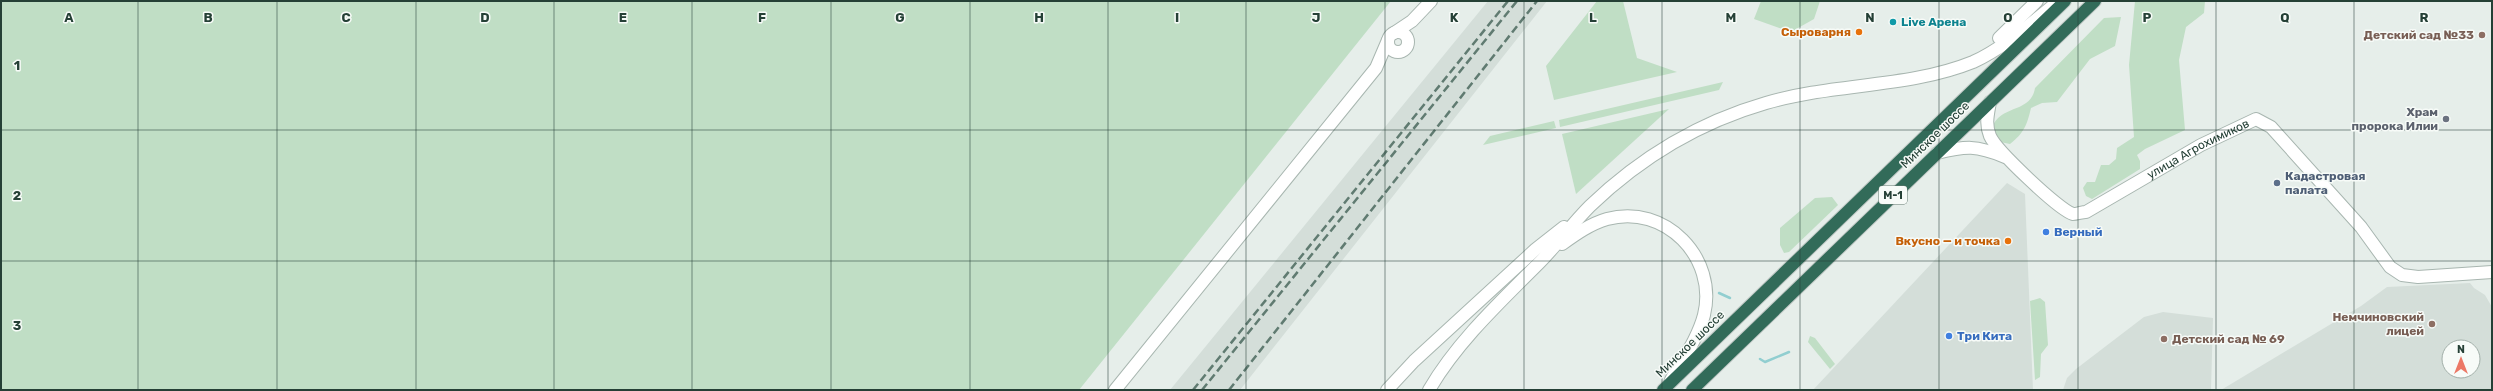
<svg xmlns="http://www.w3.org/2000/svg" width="2493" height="391" font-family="Rubik,sans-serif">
<rect width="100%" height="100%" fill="#e6eeea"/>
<g fill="#d4ded9" fill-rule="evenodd">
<path d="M 1488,1 L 1547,1 L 1240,390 L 1170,390 Z"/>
<path d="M 2007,183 L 2025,194 L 2033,390 L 1813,390 Z"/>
<path d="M 2470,283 L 2474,288 L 2485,295 L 2492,307 L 2492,390 L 2221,390 L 2361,306 L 2387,287 ZM 2449,347 L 2473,347 L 2473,371 L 2449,371 Z"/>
<path d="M 2163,312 L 2213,318 L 2211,390 L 2063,390 L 2067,378 L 2076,369 L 2144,317 Z"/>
</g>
<g fill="#c0dec5">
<path d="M 1,1 L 1391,1 L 1079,390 L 1,390 Z"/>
<path d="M 1597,1 L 1623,1 L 1637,58 L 1677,72 L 1554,100 L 1546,66 Z"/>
<path d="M 1761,1 L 1820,1 L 1814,19 L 1791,32 L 1754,19 Z"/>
<path d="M 2135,1 L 2205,1 L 2204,13 L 2186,27 L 2179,60 L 2185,130 L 2145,149 L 2137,155 L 2140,161 L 2140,169 L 2092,199 L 2086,196 L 2083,188 L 2087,182 L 2095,182 L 2101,165 L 2109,165 L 2116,159 L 2117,148 L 2134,137 L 2129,65 Z"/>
<path d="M 2121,17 L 2115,46 L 2090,59 L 2057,102 L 2042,103 L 2031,108 C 2027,125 2024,133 2010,144 L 2000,142 L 1992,128 C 2000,104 2031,114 2035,88 L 2104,18 Z"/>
<path d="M 1723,82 L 1719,90 L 1560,127 L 1559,120 Z"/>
<path d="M 1669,109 L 1576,194 L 1562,134 Z"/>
<path d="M 1554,121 L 1556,128 L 1483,145 L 1490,136 Z"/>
<path d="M 1832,197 L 1838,205 L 1789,252 L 1784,253 L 1780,245 L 1780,228 L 1815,198 Z"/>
<path d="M 2040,298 L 2045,302 L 2048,345 L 2041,354 L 2040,377 L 2035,380 L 2030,301 Z"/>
<path d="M 1810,336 L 1815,338 L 1835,364 L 1830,369 L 1808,342 Z"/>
</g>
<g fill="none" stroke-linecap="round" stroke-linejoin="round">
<g stroke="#91ced0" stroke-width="2.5">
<path d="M 1719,293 L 1730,298"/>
<path d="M 1760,359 L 1765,362 L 1789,352"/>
</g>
<g stroke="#a8b6b0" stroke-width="14">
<g id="minor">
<circle cx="1398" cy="42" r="10"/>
<path d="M 1394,33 L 1412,21 L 1431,1"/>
<path d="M 1999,38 L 2037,1"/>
<path id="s1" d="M 1990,102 C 1988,114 1985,124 1990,136 C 1996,150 2059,210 2073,214 C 2077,214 2082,212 2086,212 L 2201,145 L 2256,119 L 2271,127 L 2361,227 L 2390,267 L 2402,275 L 2418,277 L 2492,272"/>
<path d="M 1937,153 C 1966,146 1976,145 2005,157"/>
<path d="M 1562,244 C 1576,234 1590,224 1607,219 C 1665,203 1718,258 1704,315 C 1698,338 1683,359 1671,380"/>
<path d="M 1115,390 L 1376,68 L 1388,40"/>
<path d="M 1387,390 L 1414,361 L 1536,249 L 1564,227"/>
<path d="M 1429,390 C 1457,342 1500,302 1539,263 C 1557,245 1572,224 1590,206 C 1640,158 1700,122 1766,103 C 1833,83 1909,88 1973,62 C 2002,49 2029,25 2054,5"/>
</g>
</g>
<g stroke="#c2cac7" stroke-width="14">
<g id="highway">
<path d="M 1663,390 L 2065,1"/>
<path d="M 1692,390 L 2095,1"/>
</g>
</g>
<use href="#minor" stroke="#fff" stroke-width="12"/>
<use href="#highway" stroke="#326b59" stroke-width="12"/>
<g stroke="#607b71" stroke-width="2.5" stroke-dasharray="8 4" stroke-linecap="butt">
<path d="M 1193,390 L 1508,1"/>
<path d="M 1202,390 L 1517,1"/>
<path d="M 1229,390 L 1537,1"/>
</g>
</g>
<path fill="none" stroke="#254036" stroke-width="1" stroke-opacity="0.55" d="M 138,1 L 138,390M 277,1 L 277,390M 416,1 L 416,390M 554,1 L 554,390M 692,1 L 692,390M 831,1 L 831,390M 970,1 L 970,390M 1108,1 L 1108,390M 1246,1 L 1246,390M 1385,1 L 1385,390M 1524,1 L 1524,390M 1662,1 L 1662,390M 1800,1 L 1800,390M 1939,1 L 1939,390M 2078,1 L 2078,390M 2216,1 L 2216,390M 2354,1 L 2354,390M 1,130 L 2492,130M 1,261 L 2492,261"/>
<circle fill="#0f9aa8" stroke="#f7fbf8" stroke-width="1.5" cx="1893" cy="22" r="4"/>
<g fill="#e8710a" stroke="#f7fbf8" stroke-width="1.5">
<circle cx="1859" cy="32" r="4"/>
<circle cx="2008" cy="241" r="4"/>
</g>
<g fill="#8d6e63" stroke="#f7fbf8" stroke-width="1.5">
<circle cx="2482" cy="35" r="4"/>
<circle cx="2432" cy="324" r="4"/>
<circle cx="2164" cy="339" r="4"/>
</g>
<circle fill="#6b7280" stroke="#f7fbf8" stroke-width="1.5" cx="2446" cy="119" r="4"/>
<circle fill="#5c6f8a" stroke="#f7fbf8" stroke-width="1.5" cx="2277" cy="183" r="4"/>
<g fill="#3f7fe0" stroke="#f7fbf8" stroke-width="1.5">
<circle cx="2046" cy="232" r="4"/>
<circle cx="1949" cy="336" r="4"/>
</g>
<g text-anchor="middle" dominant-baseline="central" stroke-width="3" stroke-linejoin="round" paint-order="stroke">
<rect fill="#f7fbf8" stroke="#647870" stroke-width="1" x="1879" y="186" width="28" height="18" rx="3"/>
<g font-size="11" font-weight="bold" fill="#254036">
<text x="1893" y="195">М-1</text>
</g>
<g font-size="12" font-weight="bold" fill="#0d838f" stroke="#f7fbf8" text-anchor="start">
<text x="1901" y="22">Live Арена</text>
</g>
<g font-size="12" font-weight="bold" fill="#c56008" stroke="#f7fbf8" text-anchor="end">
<text x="1851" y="32">Сыроварня</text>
<text x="2000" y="241">Вкусно — и точка</text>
</g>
<g font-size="12" font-weight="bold" fill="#785e54" stroke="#f7fbf8" text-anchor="end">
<text x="2474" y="35">Детский сад №33</text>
<text x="2424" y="317">Немчиновский<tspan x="2424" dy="14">лицей</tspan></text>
<text x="2172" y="339" text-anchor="start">Детский сад № 69</text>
</g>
<g font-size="12" font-weight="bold" fill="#5b616d" stroke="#f7fbf8" text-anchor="end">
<text x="2438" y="112">Храм<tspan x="2438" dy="14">пророка Илии</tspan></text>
</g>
<g font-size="12" fill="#254036" stroke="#f7fbf8">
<text transform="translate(1935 135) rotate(-44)">Минское шоссе</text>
<text stroke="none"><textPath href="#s1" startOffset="291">улица Агрохимиков</textPath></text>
<text transform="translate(1690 344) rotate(-44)">Минское шоссе</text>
</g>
<g font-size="12" font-weight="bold" fill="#4e5e75" stroke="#f7fbf8" text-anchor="start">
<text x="2285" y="176">Кадастровая<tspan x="2285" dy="14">палата</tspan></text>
</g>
<g font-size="12" font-weight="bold" fill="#366cbe" stroke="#f7fbf8" text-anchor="start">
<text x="2054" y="232">Верный</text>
<text x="1957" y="336">Три Кита</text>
</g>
</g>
<g font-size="13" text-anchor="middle" font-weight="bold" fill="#254036" stroke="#f7fbf8" stroke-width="3" stroke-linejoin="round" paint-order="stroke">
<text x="69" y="22">A</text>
<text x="208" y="22">B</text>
<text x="346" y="22">C</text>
<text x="485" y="22">D</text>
<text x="623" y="22">E</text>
<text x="762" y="22">F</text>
<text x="900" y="22">G</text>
<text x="1039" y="22">H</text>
<text x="1177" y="22">I</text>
<text x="1316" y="22">J</text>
<text x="1454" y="22">K</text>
<text x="1593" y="22">L</text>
<text x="1731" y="22">M</text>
<text x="1870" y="22">N</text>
<text x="2008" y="22">O</text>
<text x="2147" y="22">P</text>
<text x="2285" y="22">Q</text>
<text x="2424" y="22">R</text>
<text x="17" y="70">1</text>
<text x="17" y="200">2</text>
<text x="17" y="330">3</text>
</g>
<rect width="2493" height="391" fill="none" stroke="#254036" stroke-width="4"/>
<g transform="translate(2461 359)"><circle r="19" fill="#f7fbf8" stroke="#a3b0aa"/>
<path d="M0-3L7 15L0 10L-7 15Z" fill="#ec7866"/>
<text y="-6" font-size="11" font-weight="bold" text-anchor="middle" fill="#254036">N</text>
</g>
</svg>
